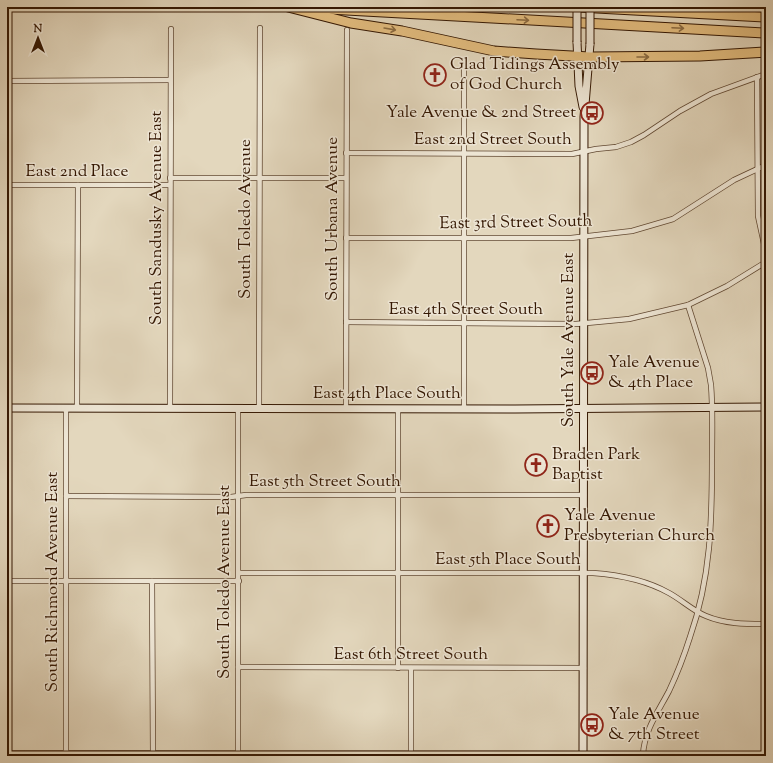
<svg xmlns="http://www.w3.org/2000/svg" width="773" height="763" font-family="'Sorts Mill Goudy',serif">
<rect width="100%" height="100%" fill="#e3d7bd"/>
<filter id="stains"><feTurbulence type="fractalNoise" baseFrequency=".005" numOctaves="4"/><feColorMatrix values="0 0 0 0 .2 0 0 0 0 .09 0 0 0 0 .02 0 0 0 .5 -.17"/></filter>
<radialGradient id="worn" r=".72"><stop offset=".6" stop-color="#630" stop-opacity="0"/><stop offset="1" stop-color="#630" stop-opacity=".3"/></radialGradient>
<g fill="none" stroke-linecap="round" stroke-linejoin="round">
<g stroke="#604731" stroke-width="6">
<g id="street">
<path d="M 464,66 L 464,409"/>
<path d="M 757,77 L 758,216 L 766,253"/>
<path d="M 7,81 L 170,80"/>
<path d="M 346,153 L 572,154 L 596,149 L 616,147 L 631,142 L 644,135 L 680,111 L 711,94 L 766,74"/>
<path d="M 170,178 L 346,178"/>
<path d="M 7,185 L 170,185"/>
<path d="M 346,238 L 571,238 L 632,231 L 673,219 L 734,180 L 766,165"/>
<path d="M 346,322 L 576,324 L 629,319 L 688,305 L 727,286 L 766,262"/>
<path d="M 66,408 L 66,756"/>
<path d="M 77,408 L 78,185"/>
<path d="M 170,408 L 171,29"/>
<path d="M 238,409 L 238,756"/>
<path d="M 259,409 L 260,28"/>
<path d="M 346,409 L 347,30"/>
<path d="M 66,496 L 231,497 L 246,495 L 584,495"/>
<path d="M 239,573 L 593,573 C 620,575 646,580 669,593 C 682,600 693,611 706,616 C 725,624 745,624 766,624"/>
<path d="M 7,581 L 239,581"/>
<path d="M 152,581 L 153,756"/>
<path d="M 238,667 L 584,668"/>
<path d="M 398,668 L 398,409"/>
<path d="M 7,753 L 583,754 L 686,756"/>
<path d="M 643,755 C 644,731 658,712 669,691 C 677,674 684,656 690,637 C 711,577 712,521 712,458 C 712,434 713,409 711,385 L 708,368 L 688,305"/>
<path d="M 411,756 L 411,668"/>
</g>
</g>
<g stroke="#341702" stroke-width="9">
<g id="secondary">
<path d="M 577,42 L 579,86 L 583,107"/>
<path d="M 7,408 L 515,409 L 766,407"/>
<path d="M 583,756 L 584,117 L 590,44"/>
</g>
</g>
<g stroke="#341702" stroke-width="11">
<g id="highway">
<path d="M 288,7 L 351,23 L 402,31 L 494,51 L 536,54 L 590,57 L 700,56 L 766,52"/>
<path d="M 578,7 L 766,17"/>
<path d="M 310,8 L 766,33"/>
</g>
</g>
<use href="#street" stroke="#ede5d4" stroke-width="4.5"/>
<use href="#secondary" stroke="#ede5d4" stroke-width="7"/>
<use href="#highway" stroke="#e2bc7e" stroke-width="9"/>
<g stroke="#341702" stroke-width="9" stroke-linecap="butt">
<g id="secondary-bridge">
<path d="M 590,7 L 590,44"/>
<path d="M 577,42 L 577,7"/>
</g>
</g>
<use href="#secondary-bridge" stroke="#ede5d4" stroke-width="7"/>
</g>
<defs><path id="oneway-shaft" d="M-6 0H5M1.5-3L5.5 0L1.5 3" fill="none" stroke-width="1.6" stroke-linecap="round" stroke-linejoin="round"/></defs>
<g stroke="#8b6a40">
<use href="#oneway-shaft" transform="translate(523 20) rotate(3)"/>
<use href="#oneway-shaft" transform="translate(678 28) rotate(3)"/>
<use href="#oneway-shaft" transform="translate(390 29) rotate(10)"/>
<use href="#oneway-shaft" transform="translate(643 57)"/>
</g>
<defs>
<g id="church-ring" transform="scale(1.15)"><circle r="9.5" fill="#ede5d4" stroke="#8f2418" stroke-width="1.5"/><path d="M-1.2-6h2.4v3.5h3.3v2.4h-3.3V6h-2.4V-.1h-3.3v-2.4h3.3Z" fill="#8f2418"/></g>
<g id="bus-ring" transform="scale(1.15)"><circle r="9.5" fill="#ede5d4" stroke="#8f2418" stroke-width="1.5"/><path d="M-5-6H5V4H4V6H2V4H-2V6H-4V4H-5ZM-3.5-4V0h7V-4ZM-3.5 1.2v1.5H-2V1.2ZM2 1.2v1.5H3.5V1.2Z" fill="#8f2418"/></g>
</defs>
<g fill-rule="evenodd">
<use href="#church-ring" x="435" y="75"/>
<use href="#bus-ring" x="592" y="113"/>
<use href="#bus-ring" x="592" y="373"/>
<use href="#church-ring" x="536" y="465"/>
<use href="#church-ring" x="548" y="526"/>
<use href="#bus-ring" x="592" y="725"/>
</g>
<g text-anchor="middle" dominant-baseline="central" stroke-width="3" stroke-linejoin="round" paint-order="stroke">
<g font-size="17" fill="#341702" stroke="#ede5d4" text-anchor="start">
<text x="450" y="65">Glad Tidings Assembly<tspan x="450" dy="20">of God Church</tspan></text>
<text x="576" y="113" text-anchor="end">Yale Avenue &amp; 2nd Street</text>
<text x="608" y="363">Yale Avenue<tspan x="608" dy="20">&amp; 4th Place</tspan></text>
<text x="552" y="455">Braden Park<tspan x="552" dy="20">Baptist</tspan></text>
<text x="564" y="516">Yale Avenue<tspan x="564" dy="20">Presbyterian Church</tspan></text>
<text x="608" y="715">Yale Avenue<tspan x="608" dy="20">&amp; 7th Street</tspan></text>
</g>
<g font-size="17" fill="#341702" stroke="#ede5d4">
<text x="493" y="140">East 2nd Street South</text>
<text x="77" y="172">East 2nd Place</text>
<text transform="translate(157 218) rotate(-90)">South Sandusky Avenue East</text>
<text transform="translate(246 219) rotate(-90)">South Toledo Avenue</text>
<text transform="translate(333 219) rotate(-90)">South Urbana Avenue</text>
<text transform="translate(516 223) rotate(-1)">East 3rd Street South</text>
<text x="466" y="310">East 4th Street South</text>
<text transform="translate(569 340) rotate(-90)">South Yale Avenue East</text>
<text x="387" y="394">East 4th Place South</text>
<text x="325" y="482">East 5th Street South</text>
<text x="508" y="560">East 5th Place South</text>
<text transform="translate(53 582) rotate(-90)">South Richmond Avenue East</text>
<text transform="translate(225 582) rotate(-90)">South Toledo Avenue East</text>
<text x="411" y="655">East 6th Street South</text>
</g>
</g>
<rect width="773" height="763" fill="none" stroke="#e3d7bd" stroke-width="24"/>
<rect x="8" y="8" width="757" height="747" fill="none" stroke="#341702" stroke-width="2"/>
<rect x="12" y="12" width="749" height="739" fill="none" stroke="#341702"/>
<g transform="translate(38 38)" stroke="#ede5d4" stroke-width="3" paint-order="stroke">
<path d="M0-3L7 15L0 10L-7 15Z" fill="#341702"/>
<text y="-6" font-size="11" font-weight="bold" text-anchor="middle" fill="#341702">N</text>
</g>
<rect width="100%" height="100%" filter="url(#stains)"/>
<rect width="100%" height="100%" fill="url(#worn)"/>
</svg>
